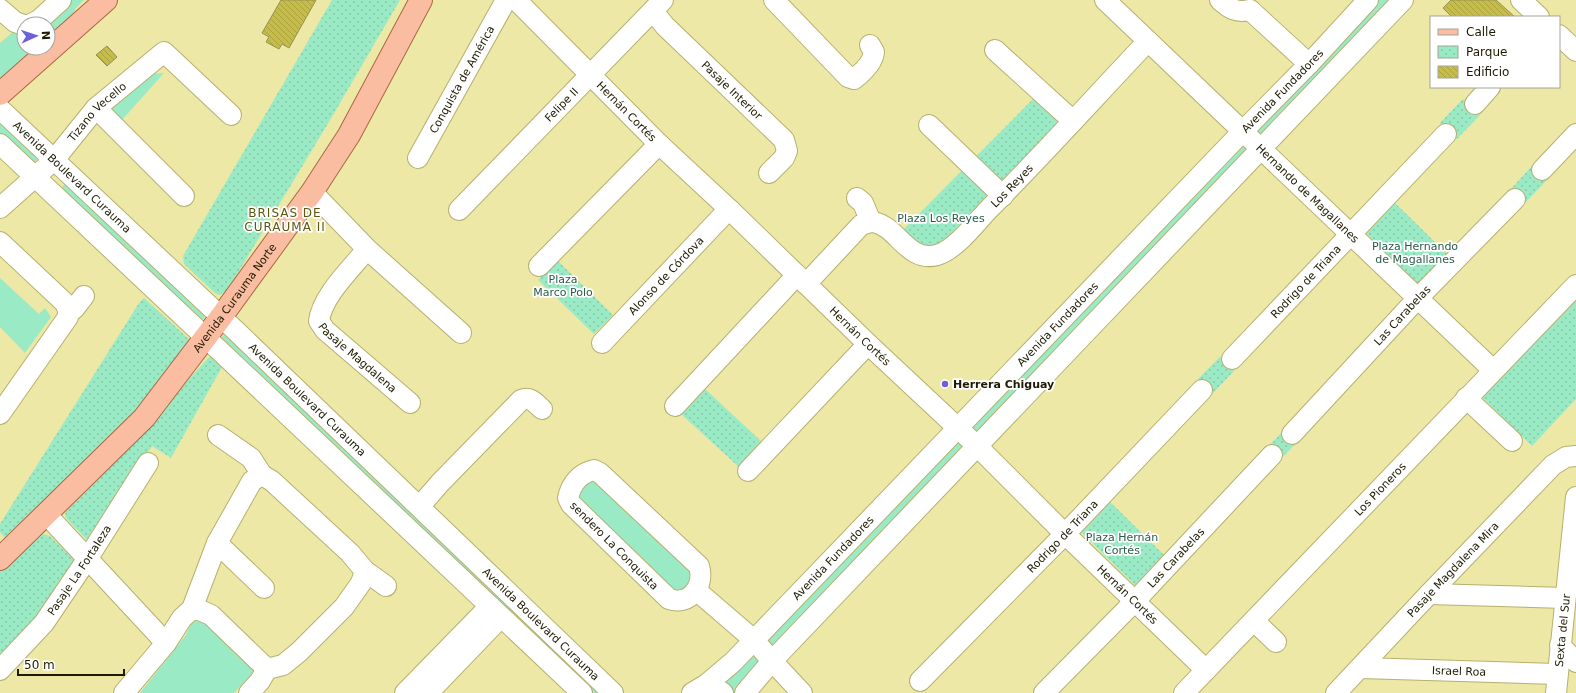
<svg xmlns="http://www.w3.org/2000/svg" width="1576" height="693" font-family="'DejaVu Sans',sans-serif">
<defs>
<pattern id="park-dots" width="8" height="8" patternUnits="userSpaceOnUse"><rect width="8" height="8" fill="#9beac6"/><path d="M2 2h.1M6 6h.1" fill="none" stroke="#85c8a8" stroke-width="1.8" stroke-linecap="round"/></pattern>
<pattern id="building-back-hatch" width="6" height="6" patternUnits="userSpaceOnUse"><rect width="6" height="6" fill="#c6bc4a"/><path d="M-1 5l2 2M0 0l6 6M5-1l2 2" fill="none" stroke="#aaa13f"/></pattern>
</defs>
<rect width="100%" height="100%" fill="#ede8a5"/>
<g fill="#9beac6">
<path d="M 72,0 L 84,0 L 76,8 L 71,17 L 48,37 L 48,24 L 45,24 Z"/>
<path d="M 1375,0 L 1396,0 L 1263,140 L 1252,129 Z"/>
<path d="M 13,32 L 24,34 L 24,48 L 36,48 L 0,80 L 0,43 Z"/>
<path d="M 164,73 L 121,121 L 110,110 L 150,74 Z"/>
<path d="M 0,121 L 38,158 L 33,164 L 0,133 Z"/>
<path d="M 1240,142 L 1247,145 L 1250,153 L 981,436 L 973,432 L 969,424 Z"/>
<path d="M 65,184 L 206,315 L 202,320 L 60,189 Z"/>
<path d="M 0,278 L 39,314 L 45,308 L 51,317 L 25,353 L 0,327 Z"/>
<path d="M 225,333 L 605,693 L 590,693 L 221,339 Z"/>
<path d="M 954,440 L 962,443 L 965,450 L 774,649 L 764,638 Z"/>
<path d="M 591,476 L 690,563 L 696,578 L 678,597 L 577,502 L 575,491 Z"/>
<path d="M 192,621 L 206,622 L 254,671 L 234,693 L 140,693 L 186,635 Z"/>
<path d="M 749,653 L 758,658 L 760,666 L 735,693 L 727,688 L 724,679 Z"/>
</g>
<g fill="url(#park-dots)">
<path d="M 332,0 L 400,0 L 333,115 L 227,291 L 219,295 L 215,293 L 184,264 L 183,256 Z"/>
<path d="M 1035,97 L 1062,121 L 941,245 L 922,249 L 903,230 Z"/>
<path d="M 1463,99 L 1480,115 L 1457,139 L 1440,123 Z"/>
<path d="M 1533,165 L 1548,179 L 1524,204 L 1510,190 Z"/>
<path d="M 1395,203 L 1449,256 L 1419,286 L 1366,233 Z"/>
<path d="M 557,260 L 613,315 L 594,334 L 538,280 Z"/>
<path d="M 144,298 L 190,340 L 143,405 L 5,538 L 0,532 L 0,524 L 139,303 Z"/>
<path d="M 1576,298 L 1576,399 L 1532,446 L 1481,396 Z"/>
<path d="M 210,356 L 222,367 L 171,458 L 152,446 L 91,541 L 88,541 L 66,518 L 65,512 L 100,477 Z"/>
<path d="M 1220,357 L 1234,371 L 1213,393 L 1198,379 Z"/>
<path d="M 704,388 L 762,442 L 739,467 L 680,413 Z"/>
<path d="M 1284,430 L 1297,442 L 1280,460 L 1267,448 Z"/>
<path d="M 1109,501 L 1164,555 L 1135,585 L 1080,531 Z"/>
<path d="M 43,534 L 50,536 L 74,560 L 74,563 L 39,619 L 0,658 L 0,571 Z"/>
</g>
<g fill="url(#building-back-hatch)" stroke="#969151">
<path d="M 281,0 L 316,0 L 289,48 L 282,44 L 279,49 L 266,42 L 269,37 L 262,33 Z"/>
<path d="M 1451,0 L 1496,0 L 1515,17 L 1452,17 L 1443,8 Z"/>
<path d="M 107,46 L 117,57 L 107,66 L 96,55 Z"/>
</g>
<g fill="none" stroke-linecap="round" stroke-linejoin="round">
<g stroke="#b6b06f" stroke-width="22">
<g id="minor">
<path id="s1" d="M 516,0 L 659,144 L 729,209 L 868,344 L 976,445 L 1065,534 L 1206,670"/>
<path d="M 774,0 L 848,77 L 854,79 C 863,72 873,63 874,52 L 870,45"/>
<path id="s2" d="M 1105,0 L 1493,370"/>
<path d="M 1220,0 C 1230,9 1236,13 1250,10"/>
<path d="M 1521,0 L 1539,17"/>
<path d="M 0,9 L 15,22 L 24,25"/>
<path d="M 1250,10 L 1309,64"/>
<path id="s3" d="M 653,11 L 665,26 L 784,140 L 787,151 L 784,158 L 769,173"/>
<path d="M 31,24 L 39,20 L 61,0"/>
<path d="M 1559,35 L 1576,51"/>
<path d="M 995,50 L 1073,121"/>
<path d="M 1475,104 L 1490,87"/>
<path d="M 96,108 L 184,196"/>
<path id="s4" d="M 0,109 L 235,330 L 613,693"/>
<path d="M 929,125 L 1003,196"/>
<path d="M 0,144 L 220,351 L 582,693"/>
<path id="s5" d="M 418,158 L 506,0"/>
<path d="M 1542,170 L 1576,134"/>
<path d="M 312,192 L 367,249 L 461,333"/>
<path d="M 857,198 L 863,203 L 871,222"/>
<path id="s6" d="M 0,208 L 54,160 L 96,108 L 164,52 L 231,115"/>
<path id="s7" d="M 459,210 L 663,0"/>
<path d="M 0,242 L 65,303 L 68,310 L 68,317 L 0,414"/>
<path id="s8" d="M 367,249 C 351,269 322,296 319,321 L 325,330 L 410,403"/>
<path d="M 539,266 L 659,144"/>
<path id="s9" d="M 806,284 L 861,225 C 865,224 869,222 873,222 C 898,226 907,263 937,255 C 955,250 975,224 987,211 C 1042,156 1094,98 1148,41"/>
<path d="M 68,310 L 74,309 L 84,296"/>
<path id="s10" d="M 602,343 L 729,209"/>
<path id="s11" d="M 1232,359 L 1446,134"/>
<path d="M 1466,398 L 1512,441"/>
<path d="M 675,406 L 797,275"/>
<path id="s12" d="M 1292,434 L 1418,298 L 1515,199"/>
<path d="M 218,435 L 251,458 L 262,475"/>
<path d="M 594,470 L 600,473 L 699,566 C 705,586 690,606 669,599 L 571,504 L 568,498 C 571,484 580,473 594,470 Z"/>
<path d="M 748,471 L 868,344"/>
<path d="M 420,506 L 440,483 L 521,400 C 531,396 535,403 542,409"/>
<path d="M 46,514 L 166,643"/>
<path d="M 217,543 L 264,588"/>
<path d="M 365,571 L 386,586"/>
<path d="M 697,591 L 754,640 L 772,661 L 802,693"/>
<path d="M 1429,594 L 1565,598"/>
<path d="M 192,609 L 217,543 L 252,481 L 262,475 L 272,481 L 350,553 L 365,571 L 361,583 L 344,607 L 299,652 L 283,665 L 267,669"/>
<path d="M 1254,621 L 1276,642"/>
<path d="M 1560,645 L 1576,662"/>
<path id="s13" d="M 1361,668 L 1557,674"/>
<path id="s14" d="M 0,670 L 44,623 L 88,558 L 148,463"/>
<path id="s15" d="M 920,681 L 1065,534 L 1202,390"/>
<path d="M 707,684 L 714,687 L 723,693"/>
<path d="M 124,693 L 166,643 L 182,618 L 192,609 L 202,611 L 211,615 L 267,669 L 260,681 L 249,693"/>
<path d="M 405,693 L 490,606"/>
<path d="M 428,693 L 501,617"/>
<path id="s16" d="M 692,693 L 707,684 L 733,662 L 1243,131 L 1309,64 L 1368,0"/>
<path d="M 745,693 L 772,661 C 981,440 1194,221 1403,0"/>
<path id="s17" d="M 1044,693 L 1135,601 L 1272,455"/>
<path id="s18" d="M 1184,693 L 1576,285"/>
<path id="s19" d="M 1336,693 L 1429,594 L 1553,465 L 1566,457 L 1576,456"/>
<path id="s20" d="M 1556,693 L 1576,497"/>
</g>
</g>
<g stroke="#ab6741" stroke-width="24">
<g id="major">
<path d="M 0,94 L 106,0"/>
<path id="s21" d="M 0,559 L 144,418 L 221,317 L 312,192 L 349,135 L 421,0"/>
</g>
</g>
<use href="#minor" stroke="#fff" stroke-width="20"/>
<use href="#major" stroke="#fabda2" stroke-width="22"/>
</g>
<circle fill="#6e60da" stroke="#fff" stroke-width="1.5" cx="945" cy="384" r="4"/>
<g text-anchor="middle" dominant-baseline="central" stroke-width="3.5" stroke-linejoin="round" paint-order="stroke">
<g font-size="11" fill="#1d1a01" stroke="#fff">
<text stroke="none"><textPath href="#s5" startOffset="90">Conquista de América</textPath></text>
<text stroke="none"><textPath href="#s3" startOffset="112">Pasaje Interior</textPath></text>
<text stroke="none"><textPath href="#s16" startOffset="844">Avenida Fundadores</textPath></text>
<text stroke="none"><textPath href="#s7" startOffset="147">Felipe II</textPath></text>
<text stroke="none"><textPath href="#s1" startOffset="157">Hernán Cortés</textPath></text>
<text stroke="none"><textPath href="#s6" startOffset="137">Tizano Vecello</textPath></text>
<text stroke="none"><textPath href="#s4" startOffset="99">Avenida Boulevard Curauma</textPath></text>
<text stroke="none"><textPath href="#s9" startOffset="271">Los Reyes</textPath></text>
<text stroke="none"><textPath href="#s2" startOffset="280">Hernando de Magallanes</textPath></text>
<text stroke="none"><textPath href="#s10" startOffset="93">Alonso de Córdova</textPath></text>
<text stroke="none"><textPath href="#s11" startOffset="107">Rodrigo de Triana</textPath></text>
<text stroke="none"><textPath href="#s21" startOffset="352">Avenida Curauma Norte</textPath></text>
<text stroke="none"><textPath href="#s12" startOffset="162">Las Carabelas</textPath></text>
<text stroke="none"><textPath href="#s16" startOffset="520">Avenida Fundadores</textPath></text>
<text stroke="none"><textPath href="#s1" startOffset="481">Hernán Cortés</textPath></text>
<text stroke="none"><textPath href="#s8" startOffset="141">Pasaje Magdalena</textPath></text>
<text stroke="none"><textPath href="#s4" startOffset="423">Avenida Boulevard Curauma</textPath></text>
<text stroke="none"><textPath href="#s18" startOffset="283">Los Pioneros</textPath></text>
<text stroke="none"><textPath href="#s15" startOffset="203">Rodrigo de Triana</textPath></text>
<text transform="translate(614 546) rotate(45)">sendero La Conquista</text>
<text stroke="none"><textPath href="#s16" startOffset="196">Avenida Fundadores</textPath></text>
<text stroke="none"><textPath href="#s17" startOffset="189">Las Carabelas</textPath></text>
<text stroke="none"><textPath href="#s19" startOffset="170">Pasaje Magdalena Mira</textPath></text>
<text stroke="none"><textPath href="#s14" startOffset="128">Pasaje La Fortaleza</textPath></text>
<text stroke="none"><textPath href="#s1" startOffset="853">Hernán Cortés</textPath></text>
<text stroke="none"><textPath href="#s4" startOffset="747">Avenida Boulevard Curauma</textPath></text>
<text stroke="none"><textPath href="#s20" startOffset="63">Sexta del Sur</textPath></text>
<text stroke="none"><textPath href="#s13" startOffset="98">Israel Roa</textPath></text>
</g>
<g font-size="11" fill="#295c47" stroke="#fff">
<text x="941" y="218">Plaza Los Reyes</text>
<text x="1415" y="246">Plaza Hernando<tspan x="1415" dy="13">de Magallanes</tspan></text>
<text x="563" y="279">Plaza<tspan x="563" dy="13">Marco Polo</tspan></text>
<text x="1122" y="537">Plaza Hernán<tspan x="1122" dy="13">Cortés</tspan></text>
</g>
<g font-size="11" font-weight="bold" fill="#1d1a01" stroke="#fff" text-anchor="start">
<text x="953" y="384">Herrera Chiguay</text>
</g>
<g font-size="12" letter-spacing="1" fill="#5d5712" stroke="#fff">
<text x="285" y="213">BRISAS DE<tspan x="285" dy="14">CURAUMA II</tspan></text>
</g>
</g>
<rect x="1430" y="16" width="130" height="72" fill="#ffffff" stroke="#a5a399"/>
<rect x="1438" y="29" width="20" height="6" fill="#fabda2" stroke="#a5a399"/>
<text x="1466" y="36" font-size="12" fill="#1d1a01">Calle</text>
<rect x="1438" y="46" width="20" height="12" fill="url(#park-dots)" stroke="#a5a399"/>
<text x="1466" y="56" font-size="12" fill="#1d1a01">Parque</text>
<rect x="1438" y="66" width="20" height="12" fill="url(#building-back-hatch)" stroke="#a5a399"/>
<text x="1466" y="76" font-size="12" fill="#1d1a01">Edificio</text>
<g transform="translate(36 36) rotate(87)"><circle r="19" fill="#ffffff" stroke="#a5a399"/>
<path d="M0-3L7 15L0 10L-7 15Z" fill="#6e60da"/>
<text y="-6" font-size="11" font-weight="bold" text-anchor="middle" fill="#1d1a01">N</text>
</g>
<path d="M18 669v6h106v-6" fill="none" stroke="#1d1a01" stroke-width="2"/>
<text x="24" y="669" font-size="12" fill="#1d1a01" stroke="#ffffff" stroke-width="3" paint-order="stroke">50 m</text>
</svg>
